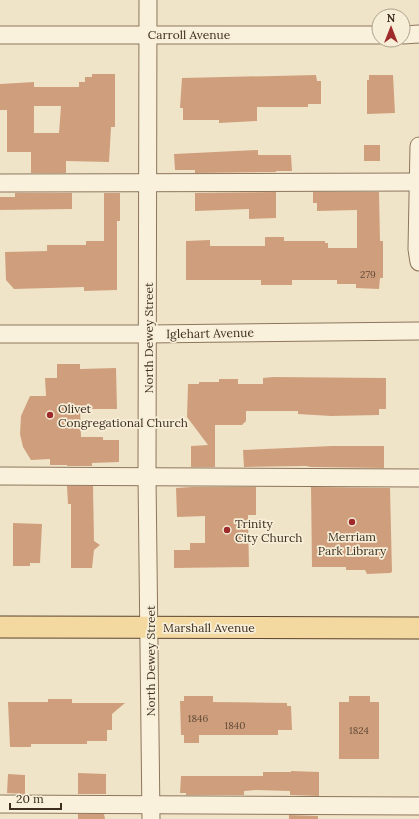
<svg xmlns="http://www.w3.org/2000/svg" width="419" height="819" font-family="Lora,serif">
<rect width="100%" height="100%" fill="#f0e4c8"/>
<g fill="#cf9f7d" fill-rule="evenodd">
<path d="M 92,74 L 115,74 L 115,127 L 111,127 L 109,162 L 66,161 L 66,173 L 31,173 L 31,152 L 7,152 L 7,110 L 0,110 L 0,84 L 34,82 L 34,87 L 79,87 L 79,82 L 85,82 L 85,77 L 92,77 ZM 34,106 L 61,106 L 59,133 L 34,133 Z"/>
<path d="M 316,75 L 317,81 L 321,81 L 321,104 L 308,104 L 308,107 L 257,107 L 257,121 L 219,123 L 219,120 L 183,120 L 183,108 L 180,108 L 182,78 Z"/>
<path d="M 369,75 L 393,75 L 395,113 L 367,114 L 367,80 L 369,80 Z"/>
<rect x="364" y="145" width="16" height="16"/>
<path d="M 258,150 L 258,155 L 291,155 L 292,171 L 276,171 L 276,172 L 195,173 L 195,170 L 175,170 L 174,154 Z"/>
<path d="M 276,192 L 276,218 L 249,219 L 249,209 L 195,211 L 195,193 Z"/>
<path d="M 313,192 L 379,192 L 380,241 L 383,241 L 383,278 L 380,278 L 379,289 L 356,288 L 356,284 L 337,284 L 337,280 L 292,280 L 292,285 L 261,285 L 261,280 L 186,280 L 186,241 L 210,240 L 210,246 L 265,246 L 265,237 L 284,237 L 284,241 L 325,241 L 325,243 L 328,243 L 328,248 L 357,248 L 357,210 L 317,211 L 317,203 L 313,203 Z"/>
<path d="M 15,193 L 72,193 L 72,209 L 0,210 L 0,197 L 15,197 Z"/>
<path d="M 104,193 L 120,193 L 120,221 L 117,221 L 117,290 L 84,291 L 84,287 L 14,289 L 6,280 L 5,252 L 47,251 L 47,245 L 86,245 L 86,241 L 104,241 Z"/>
<path d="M 57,364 L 80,364 L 80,369 L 116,368 L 117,409 L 80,409 L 81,437 L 103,437 L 103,440 L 119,440 L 119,462 L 92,463 L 92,466 L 67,466 L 67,465 L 50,465 L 50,459 L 31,460 L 23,447 L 20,434 L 21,416 L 30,396 L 46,396 L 45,378 L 57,378 Z"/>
<path d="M 273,377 L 386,378 L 386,409 L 379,409 L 379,415 L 331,416 L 298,414 L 298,411 L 246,411 L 246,421 L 242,425 L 215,425 L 215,467 L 191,467 L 191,446 L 208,445 L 187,417 L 188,384 L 199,384 L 199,382 L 219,382 L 219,379 L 238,379 L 238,384 L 263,384 L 263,378 Z"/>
<path d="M 332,446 L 384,446 L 384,468 L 311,467 L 306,466 L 244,467 L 243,450 Z"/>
<path d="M 67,486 L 93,486 L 94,541 L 100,545 L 94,550 L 92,568 L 71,568 L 71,504 L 68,504 Z"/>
<path d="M 191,487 L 256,487 L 256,515 L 248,515 L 249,567 L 174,568 L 174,550 L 190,550 L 190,543 L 205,543 L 205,516 L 177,517 L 176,488 Z"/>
<path d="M 311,487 L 390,488 L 392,572 L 390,573 L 367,574 L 365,570 L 346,570 L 346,567 L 312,567 Z"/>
<path d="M 13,523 L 42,524 L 40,563 L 30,563 L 30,566 L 13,566 Z"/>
<path d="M 184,696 L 213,696 L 213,702 L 287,703 L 287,706 L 291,706 L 292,730 L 278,730 L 278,735 L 199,735 L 199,743 L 184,743 L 184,735 L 181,735 L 180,701 L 184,701 Z"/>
<path d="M 349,696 L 370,696 L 370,702 L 379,702 L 379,759 L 339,759 L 339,702 L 349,702 Z"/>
<path d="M 48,699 L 72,699 L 72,703 L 125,703 L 112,714 L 112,730 L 107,730 L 107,741 L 87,741 L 87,744 L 31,744 L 31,747 L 10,747 L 8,702 L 48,702 Z"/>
<path d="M 291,771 L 319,772 L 319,796 L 290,795 L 290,791 L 256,790 L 244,791 L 244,795 L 186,795 L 186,793 L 180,793 L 181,776 L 263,776 L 263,772 L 291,772 Z"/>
<path d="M 78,773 L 106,774 L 106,794 L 78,794 Z"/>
<path d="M 8,774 L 25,775 L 25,794 L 7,793 Z"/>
<path d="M 78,814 L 104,814 L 105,819 L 78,819 Z"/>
<path d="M 289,815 L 318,816 L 318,819 L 289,819 Z"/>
</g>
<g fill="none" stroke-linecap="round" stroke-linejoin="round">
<g stroke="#8d765c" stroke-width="19">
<g id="minor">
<path d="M 148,0 L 147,476 L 151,819"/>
<path d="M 0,35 L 379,35"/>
<path d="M 403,35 L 419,34"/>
<path d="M 419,146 L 417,249 L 419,262"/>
<path d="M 0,183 L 419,182"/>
<path d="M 0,334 L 148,334 L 419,331"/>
<path d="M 0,476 L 419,478"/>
<path d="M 0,804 L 419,806"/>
</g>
</g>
<g stroke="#5b4430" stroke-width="23">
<path id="major" d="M 0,627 L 419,628"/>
</g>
<use href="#minor" stroke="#faf1dc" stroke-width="17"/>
<use href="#major" stroke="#f3d9a0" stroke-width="21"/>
</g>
<g fill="#9e2a2b" stroke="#f7eed8" stroke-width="1.5">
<circle cx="50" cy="415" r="4"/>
<circle cx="352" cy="522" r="4"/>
<circle cx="227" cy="530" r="4"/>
</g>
<g text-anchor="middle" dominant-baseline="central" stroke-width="3.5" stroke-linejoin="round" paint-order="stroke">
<g font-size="10" fill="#624a37">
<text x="368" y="274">279</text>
<text x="198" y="718">1846</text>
<text x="235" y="725">1840</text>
<text x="359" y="730">1824</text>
</g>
<g font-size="12" fill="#3d2e20" stroke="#f7eed8">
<text x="189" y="34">Carroll Avenue</text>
<text transform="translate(210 333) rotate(-1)">Iglehart Avenue</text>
<text transform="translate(148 338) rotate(-90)">North Dewey Street</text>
<text x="209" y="627">Marshall Avenue</text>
<text transform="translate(150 661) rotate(-90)">North Dewey Street</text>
</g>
<g font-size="12" fill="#3d2e20" stroke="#f7eed8" text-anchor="start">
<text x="58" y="408">Olivet<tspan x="58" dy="14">Congregational Church</tspan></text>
<text x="235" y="523">Trinity<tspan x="235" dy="14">City Church</tspan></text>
<text x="352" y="536" text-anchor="middle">Merriam<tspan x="352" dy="14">Park Library</tspan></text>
</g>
</g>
<g transform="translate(391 28)"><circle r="19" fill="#f7eed8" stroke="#ada18e"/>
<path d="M0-3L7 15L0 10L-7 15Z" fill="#9e2a2b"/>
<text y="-6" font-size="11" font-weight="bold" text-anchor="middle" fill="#3d2e20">N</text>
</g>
<path d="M10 803v6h51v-6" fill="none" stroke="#3d2e20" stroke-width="2"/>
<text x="16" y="803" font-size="12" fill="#3d2e20" stroke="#f7eed8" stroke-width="3" paint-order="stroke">20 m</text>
</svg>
